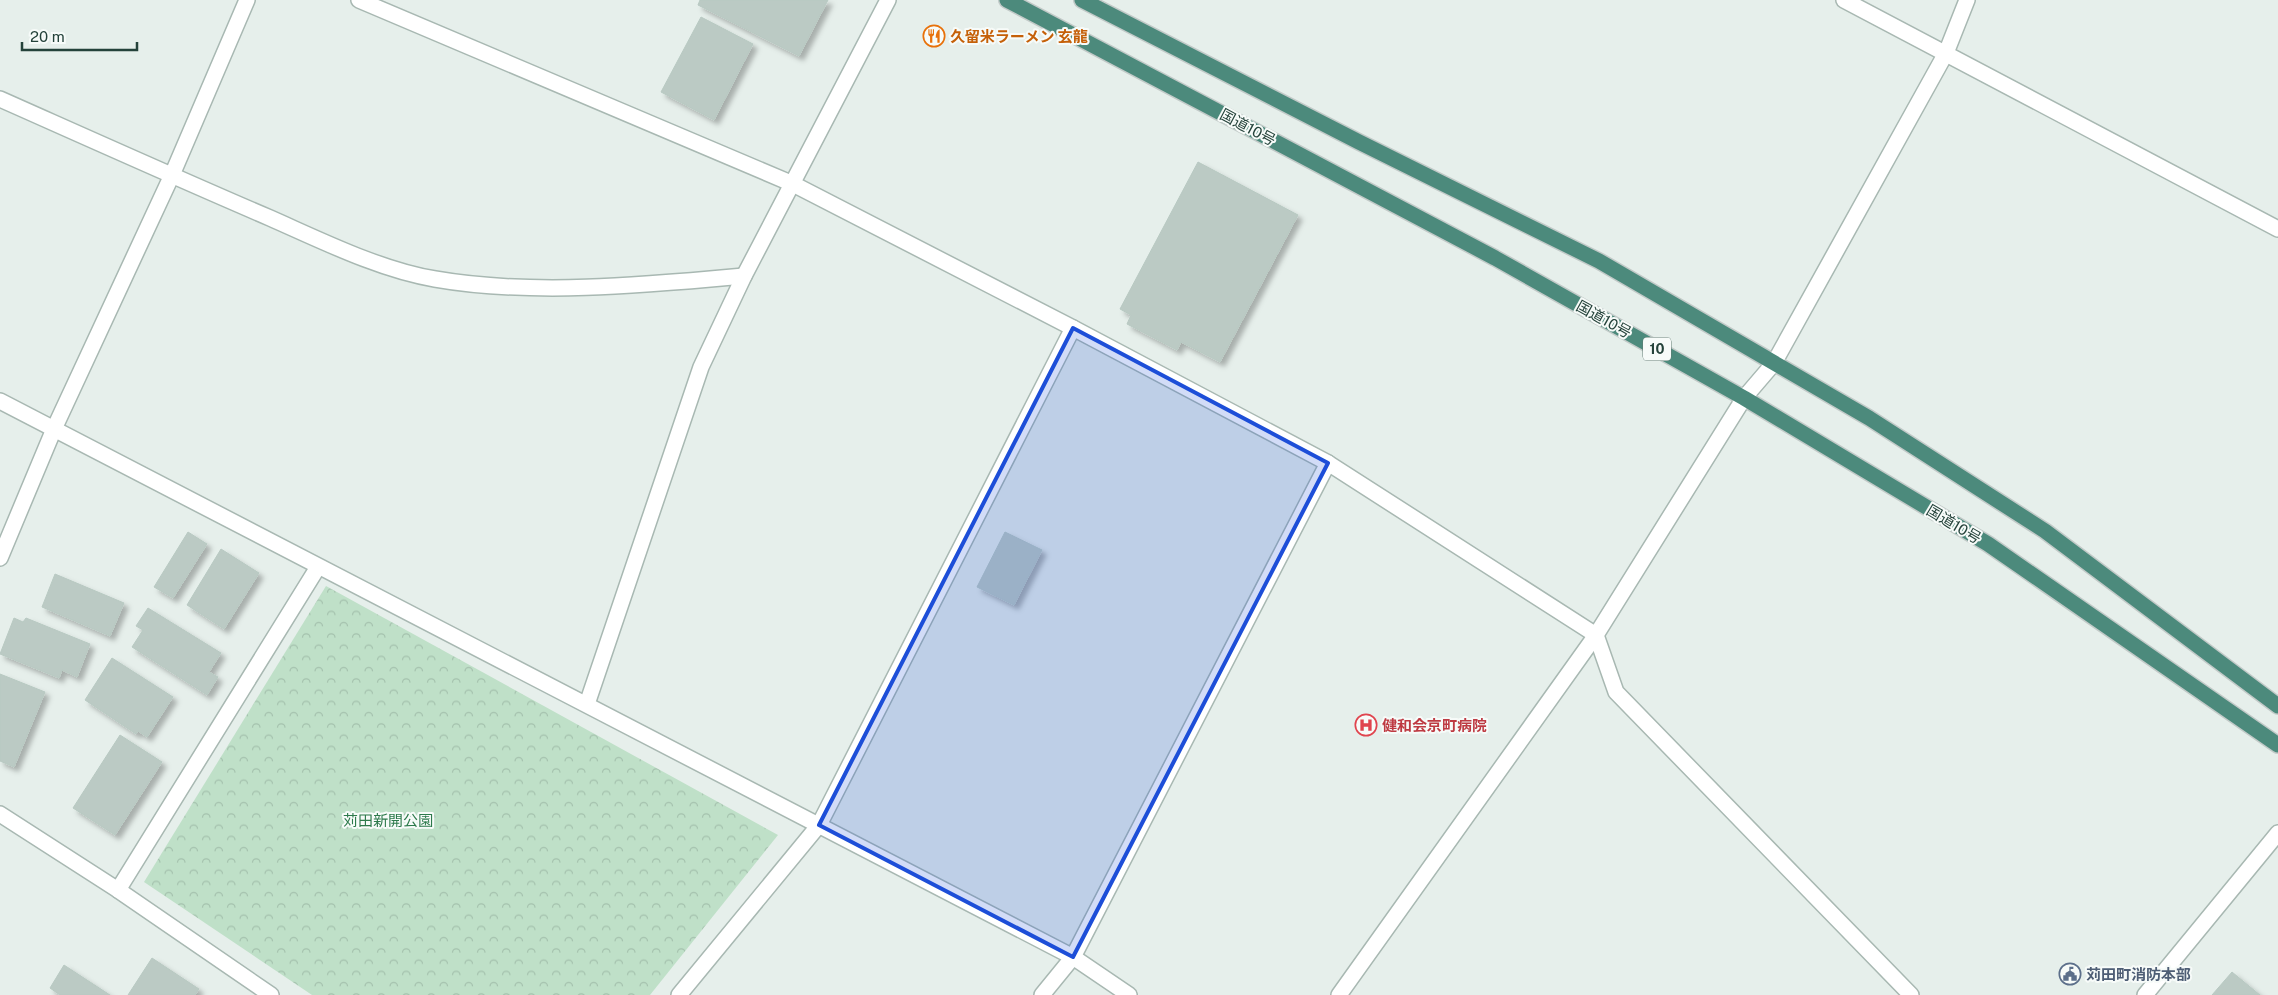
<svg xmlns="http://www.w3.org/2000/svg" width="2278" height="995" font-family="'Public Sans','Noto Sans JP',sans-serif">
<defs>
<pattern id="park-crowns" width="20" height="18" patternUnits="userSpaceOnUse" patternTransform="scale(1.25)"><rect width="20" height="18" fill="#bfe0c8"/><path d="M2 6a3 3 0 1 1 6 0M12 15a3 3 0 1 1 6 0" fill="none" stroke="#a4c1ad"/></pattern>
<filter id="shadow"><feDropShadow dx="4.5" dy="4.5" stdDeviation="2.5" flood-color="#0004"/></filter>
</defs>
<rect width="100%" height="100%" fill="#e6efeb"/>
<path fill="url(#park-crowns)" d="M 326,586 L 778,835 L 650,995 L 312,995 L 144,882 Z"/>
<g fill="#bbcac4" stroke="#b8c9c2" filter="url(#shadow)">
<path d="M 700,0 L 828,0 L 799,56 L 698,5 Z"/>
<path d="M 701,17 L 753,44 L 714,120 L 661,92 Z"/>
<path d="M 1198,162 L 1298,215 L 1220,362 L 1181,342 L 1177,350 L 1127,324 L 1131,315 L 1120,309 Z"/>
<path d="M 188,532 L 207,544 L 173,598 L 154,587 Z"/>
<path d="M 1005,532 L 1042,550 L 1014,605 L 977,587 Z"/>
<path d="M 221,549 L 259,573 L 224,629 L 187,605 Z"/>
<path d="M 55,574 L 124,603 L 110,636 L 42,607 Z"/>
<path d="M 148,608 L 221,653 L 209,672 L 218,677 L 207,695 L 132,647 L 143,630 L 136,626 Z"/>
<path d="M 14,618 L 23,622 L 26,618 L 90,644 L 77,677 L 62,670 L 59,678 L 0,654 Z"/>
<path d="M 112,658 L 173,697 L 147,737 L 138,731 L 136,734 L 85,700 Z"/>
<path d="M 0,674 L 45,692 L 14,767 L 0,761 Z"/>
<path d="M 120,735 L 162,762 L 115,835 L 73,808 Z"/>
<path d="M 152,958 L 199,989 L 195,995 L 128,995 Z"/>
<path d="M 64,965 L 110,995 L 60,995 L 50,988 Z"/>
<path d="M 2232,972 L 2260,995 L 2212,995 Z"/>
</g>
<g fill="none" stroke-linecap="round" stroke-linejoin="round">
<g stroke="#a8b8b2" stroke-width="18">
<g id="minor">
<path d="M 359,0 L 793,184 L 1073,328 L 1328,463 L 1596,635 L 1616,692 L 1911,995"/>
<path d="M 1844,0 L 2278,229"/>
<path d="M 0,99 C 90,139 179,179 270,218 C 320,240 380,270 435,279 C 532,296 646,285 744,276"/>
<path d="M 0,401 L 1073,957 L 1129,995"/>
<path d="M 0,558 L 54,429 L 172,175 L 247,0"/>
<path d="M 587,704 L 701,367 L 744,276 L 888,0"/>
<path d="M 0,814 L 118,890 L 271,995"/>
<path d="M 118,890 L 318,567"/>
<path d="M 679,995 L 819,825 L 1073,328"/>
<path d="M 1042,995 L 1073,957 L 1328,463"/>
<path d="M 1339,995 L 1596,635 L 1744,398 L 1774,363 L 1946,53 L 1967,0"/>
<path d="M 2145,995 L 2278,833"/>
</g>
</g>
<g stroke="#c2cac8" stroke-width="18">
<g id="trunk">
<path d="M 1007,0 L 1495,258 L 1744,398 L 1988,544 L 2278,745"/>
<path d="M 1082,0 L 1359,142 L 1599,261 L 1869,418 L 2045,531 L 2278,706"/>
</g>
</g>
<use href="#minor" stroke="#fff" stroke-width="15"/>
<use href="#trunk" stroke="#4c8a7c" stroke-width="15"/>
</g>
<path fill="#1d4ed8" fill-opacity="0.2" stroke="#1d4ed8" stroke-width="4" stroke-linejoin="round" d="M 1073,328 L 1328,463 L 1073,957 L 819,825 Z"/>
<defs>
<g id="restaurant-ring" transform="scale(1.125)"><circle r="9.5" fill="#f7fbf9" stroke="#e8710a" stroke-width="1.5"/><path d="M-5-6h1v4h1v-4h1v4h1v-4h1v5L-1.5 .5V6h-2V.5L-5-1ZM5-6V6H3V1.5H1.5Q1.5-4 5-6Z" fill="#e8710a"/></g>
<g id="hospital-ring" transform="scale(1.125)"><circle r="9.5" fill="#f7fbf9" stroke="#e0444e" stroke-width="1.5"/><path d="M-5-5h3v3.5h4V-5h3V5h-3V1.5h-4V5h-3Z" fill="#e0444e"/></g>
<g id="civic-ring" transform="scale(1.125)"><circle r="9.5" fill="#f7fbf9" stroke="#5c6f8a" stroke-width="1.5"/><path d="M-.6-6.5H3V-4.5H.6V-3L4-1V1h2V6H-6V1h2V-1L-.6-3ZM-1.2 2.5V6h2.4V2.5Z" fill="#5c6f8a"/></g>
</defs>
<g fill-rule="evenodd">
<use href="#restaurant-ring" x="934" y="36"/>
<use href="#hospital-ring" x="1366" y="725"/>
<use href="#civic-ring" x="2070" y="974"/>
</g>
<g text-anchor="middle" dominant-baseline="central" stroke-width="4" stroke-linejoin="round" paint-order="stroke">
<rect fill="#f7fbf9" stroke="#637a73" stroke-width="1" x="1643" y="337.5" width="28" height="23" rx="4"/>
<g font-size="14" font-weight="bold" fill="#24423a">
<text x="1657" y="349">10</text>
</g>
<g font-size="15" font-weight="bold" fill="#c56008" stroke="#f7fbf9" text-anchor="start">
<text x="950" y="36">久留米ラーメン 玄龍</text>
</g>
<g font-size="15" fill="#24423a" stroke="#f7fbf9">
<text transform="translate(1248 127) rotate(28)">国道10号</text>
<text transform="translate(1604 319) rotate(29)">国道10号</text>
<text transform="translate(1954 524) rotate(31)">国道10号</text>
</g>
<g font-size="15" font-weight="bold" fill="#be3a42" stroke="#f7fbf9" text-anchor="start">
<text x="1382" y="725">健和会京町病院</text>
</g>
<g font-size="15" fill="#2d7a4b" stroke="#f7fbf9">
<text x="388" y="820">苅田新開公園</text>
</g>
<g font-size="15" font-weight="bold" fill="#4e5e75" stroke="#f7fbf9" text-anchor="start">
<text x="2086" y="974">苅田町消防本部</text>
</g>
</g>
<path d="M22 42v8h115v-8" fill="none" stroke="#24423a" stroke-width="2.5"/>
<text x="30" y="42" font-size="15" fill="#24423a" stroke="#f7fbf9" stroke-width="4" paint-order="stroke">20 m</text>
</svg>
